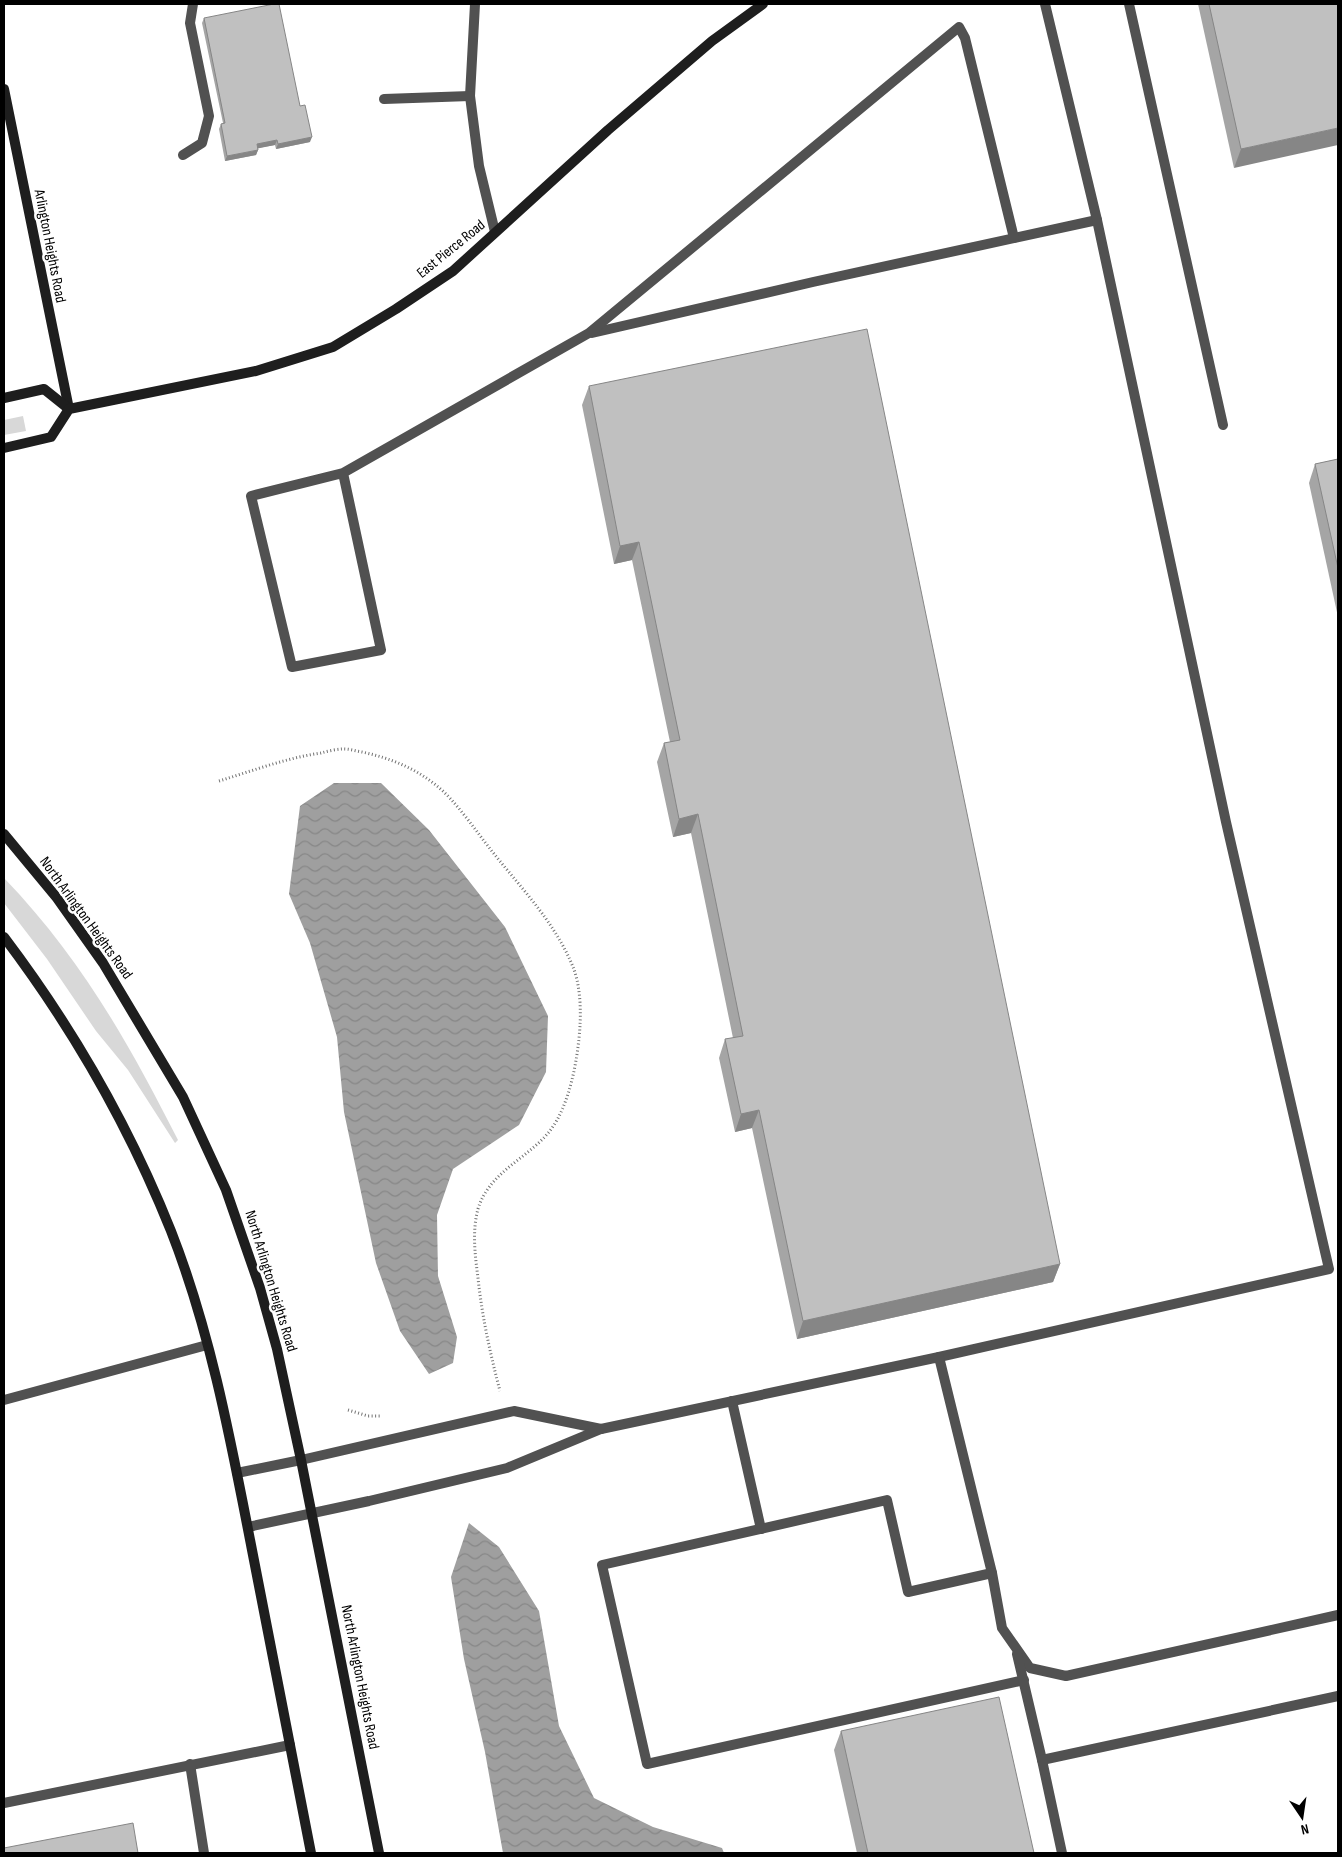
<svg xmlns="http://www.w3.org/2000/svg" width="1342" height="1857" font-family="'Sofia Sans Condensed',sans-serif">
<defs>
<pattern id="water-waves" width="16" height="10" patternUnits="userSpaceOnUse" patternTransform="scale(1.25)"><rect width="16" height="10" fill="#9f9f9f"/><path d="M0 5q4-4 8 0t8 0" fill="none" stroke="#878787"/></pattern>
</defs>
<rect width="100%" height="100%" fill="#fff"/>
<g fill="#d8d8d8">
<path d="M 23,416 L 26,431 L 4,435 L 4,420 Z"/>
<path d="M 4,878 C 81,958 128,1042 178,1140 L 175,1143 L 128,1070 L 96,1031 L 47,959 L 4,903 Z"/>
</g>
<g fill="url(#water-waves)">
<path d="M 334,783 L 381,783 L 429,830 L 505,927 L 548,1016 L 546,1072 L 519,1125 L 453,1169 L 437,1215 L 438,1276 L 457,1337 L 453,1363 L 429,1374 L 400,1331 L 376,1263 L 344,1112 L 337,1037 L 310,943 L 289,894 L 300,806 Z"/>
<path d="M 469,1523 L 499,1547 L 539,1611 L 559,1726 L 594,1798 L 653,1827 L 722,1848 L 724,1853 L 503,1853 L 485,1752 L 464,1659 L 451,1577 Z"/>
</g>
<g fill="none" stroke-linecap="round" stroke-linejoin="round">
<g stroke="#737373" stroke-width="3" stroke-dasharray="1 2.5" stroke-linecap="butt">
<path d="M 219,781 C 252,771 286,758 321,753 C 328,751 337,749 344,749 C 350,749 356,751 362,752 C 390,758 415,768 437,786 C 455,800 476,831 491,850 C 520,887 555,922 573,967 C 580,984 581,1008 580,1026 C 578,1058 570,1106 549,1132 C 527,1159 489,1172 478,1209 C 472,1231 475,1255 478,1278 C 482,1316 490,1353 500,1391"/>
<path d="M 348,1410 L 368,1416 L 382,1416"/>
</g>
<g stroke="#515151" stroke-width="10">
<path d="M 475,4 L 470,96 L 479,166 L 495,232"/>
<path d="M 1129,4 L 1223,425"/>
<path d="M 384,99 L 470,96"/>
<path d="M 183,155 L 202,143 L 209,116 L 190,23 L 193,4"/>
<path d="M 592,333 L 813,282 L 1097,220"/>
<path d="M 343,473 L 251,496 L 292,667 L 381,650 L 343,473 L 589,333 L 959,27 L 965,38 L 1014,238"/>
<path d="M 939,1357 L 1329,1269 L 1226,822 L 1097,220 L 1045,4"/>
<path d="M 4,1400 L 207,1345"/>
<path d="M 732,1401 L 761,1529"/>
<path d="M 237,1473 L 301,1460 L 514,1411 L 601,1429"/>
<path d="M 248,1527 L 369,1501 L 507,1468 L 601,1429 L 939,1357 L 992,1573 L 1002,1628 L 1030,1668 L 1066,1676 L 1338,1615"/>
<path d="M 992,1573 L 908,1592 L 887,1500 L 602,1565 L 647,1764 L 1024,1680"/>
<path d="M 1017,1654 L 1042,1760"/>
<path d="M 190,1764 L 204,1853"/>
<path d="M 4,1803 L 290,1745"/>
<path d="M 1062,1853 L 1042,1760 L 1338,1696"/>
</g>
<g stroke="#1e1e1e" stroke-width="10">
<path d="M 4,89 L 69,409"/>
<path d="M 4,398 L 44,389 L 69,409"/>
<path d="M 4,448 L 51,437 L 69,409 L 256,371 L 333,347 L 396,309 L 453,271 L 608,130 L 712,41 L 763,4"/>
<path d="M 4,834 L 57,898 L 103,963 L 183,1097 L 226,1190 L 260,1288 L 277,1349 L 301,1460 L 379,1853"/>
<path d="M 4,937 C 72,1027 129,1126 171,1231 C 211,1333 231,1442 252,1550 C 271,1651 291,1752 311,1853"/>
</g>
</g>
<g fill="#a5a5a5">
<path d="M 1198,4 L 1338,4 L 1234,168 Z"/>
<path d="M 204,18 L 300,106 L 310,142 L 276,149 L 275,145 L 258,148 L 258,150 L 256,155 L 225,161 L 219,129 L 221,124 L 223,123 L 202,23 Z"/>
<path d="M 589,386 L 1060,1264 L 1053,1282 L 797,1339 L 752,1128 L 735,1132 L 719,1058 L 725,1039 L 733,1038 L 691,833 L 673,837 L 657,762 L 664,743 L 670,742 L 632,560 L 614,564 L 582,405 Z"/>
<path d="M 1338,459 L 1338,617 L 1309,483 L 1315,464 Z"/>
<path d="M 841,1731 L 1034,1853 L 857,1853 L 834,1750 Z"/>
</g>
<g fill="#868686">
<path d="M 1338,128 L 1338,145 L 1234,168 L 1241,149 Z"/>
<path d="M 312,137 L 310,142 L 276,149 L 278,144 Z"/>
<path d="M 277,140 L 275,145 L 255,149 L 257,144 Z"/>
<path d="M 258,150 L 256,155 L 225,161 L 227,156 Z"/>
<path d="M 639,542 L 632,560 L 614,564 L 620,546 Z"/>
<path d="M 698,814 L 691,833 L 673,837 L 679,819 Z"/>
<path d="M 759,1110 L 752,1128 L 735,1132 L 741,1114 Z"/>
<path d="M 1060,1264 L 1053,1282 L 797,1339 L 803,1321 Z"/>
</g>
<g fill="#c0c0c0" stroke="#868686">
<path d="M 274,4 L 279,4 L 300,106 L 305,105 L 312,137 L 278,144 L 277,140 L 257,144 L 258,150 L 227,156 L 221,124 L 225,123 L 204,18 Z"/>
<path d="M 1209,4 L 1338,4 L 1338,128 L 1241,149 Z"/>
<path d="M 867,329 L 1060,1264 L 803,1321 L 759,1110 L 741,1114 L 725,1039 L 743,1036 L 698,814 L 679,819 L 664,743 L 680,740 L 639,542 L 620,546 L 589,386 Z"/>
<path d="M 1338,459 L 1338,568 L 1315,464 Z"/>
<path d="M 999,1697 L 1034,1853 L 868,1853 L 841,1731 Z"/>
<path d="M 133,1823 L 138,1853 L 4,1853 L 4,1848 Z"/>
</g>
<g text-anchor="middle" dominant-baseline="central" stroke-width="5" stroke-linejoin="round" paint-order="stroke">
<g font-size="15" fill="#000" stroke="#fff">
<text transform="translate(50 246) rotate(79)">Arlington Heights Road</text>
<text transform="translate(451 249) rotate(-39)">East Pierce Road</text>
<text transform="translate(86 918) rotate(54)">North Arlington Heights Road</text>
<text transform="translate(271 1281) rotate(73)">North Arlington Heights Road</text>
<text transform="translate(360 1677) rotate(79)">North Arlington Heights Road</text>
</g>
</g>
<rect width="1342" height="1857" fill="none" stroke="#000000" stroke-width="10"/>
<g transform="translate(1302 1817) rotate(167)" stroke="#ffffff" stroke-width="4" paint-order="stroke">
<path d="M0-4L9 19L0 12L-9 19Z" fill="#000000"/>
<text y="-8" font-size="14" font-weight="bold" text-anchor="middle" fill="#000000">N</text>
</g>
</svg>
